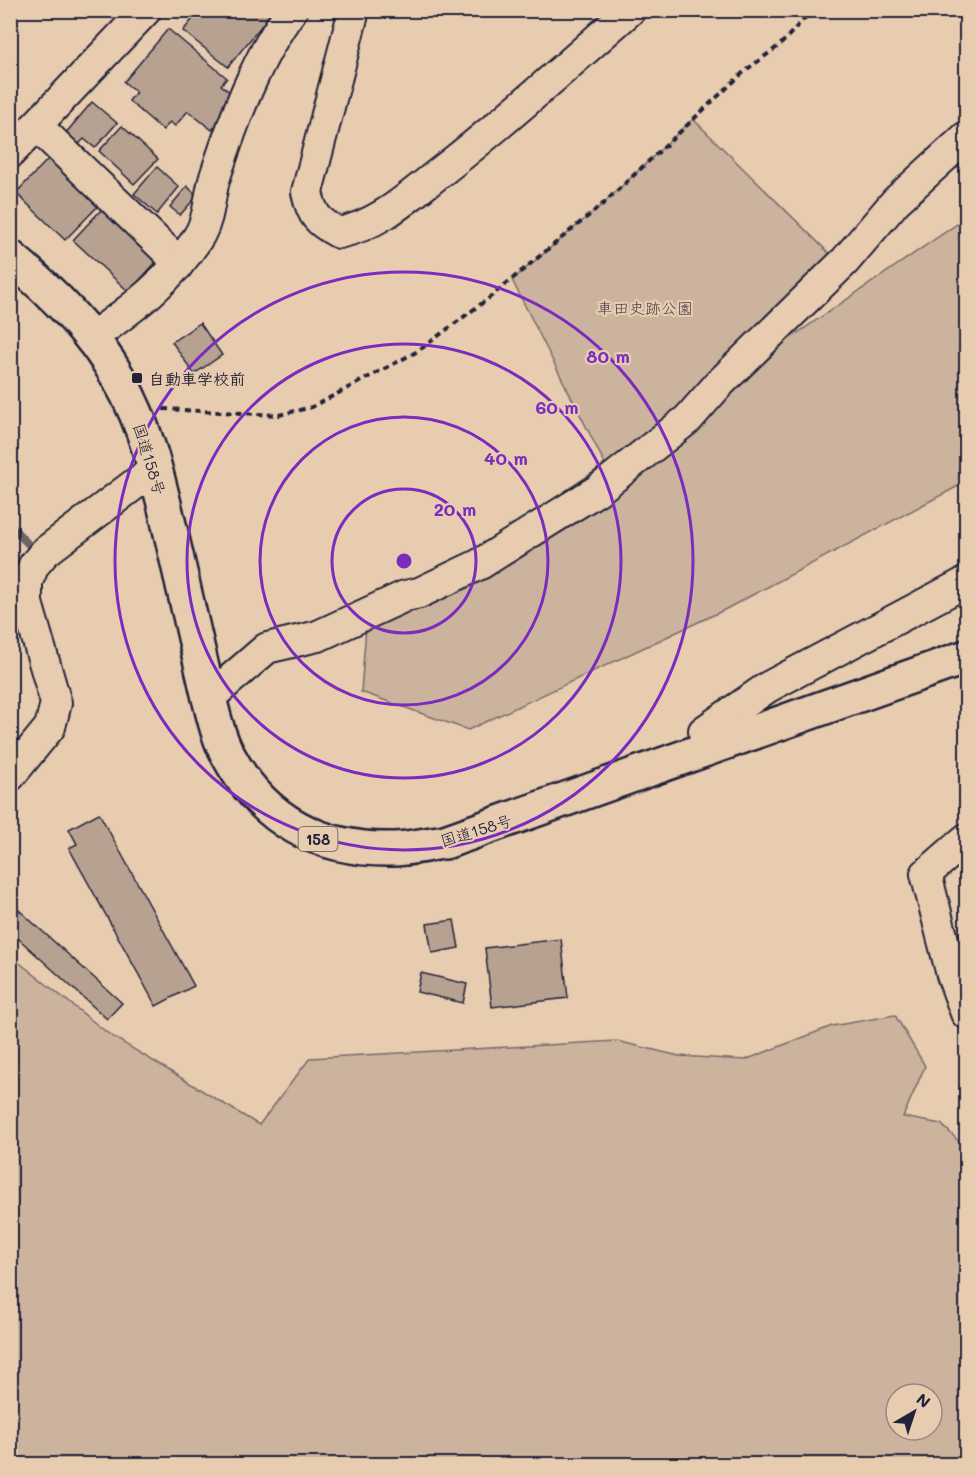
<svg xmlns="http://www.w3.org/2000/svg" width="977" height="1475" font-family="Mali,'Klee One',sans-serif">
<rect width="100%" height="100%" fill="#e8ccaf"/>
<filter id="ink" filterUnits="userSpaceOnUse"><feTurbulence type="fractalNoise" baseFrequency=".0167" numOctaves="2"/><feDisplacementMap in="SourceGraphic" scale="12" xChannelSelector="R" yChannelSelector="G"/><feConvolveMatrix kernelMatrix="1 2 1 2 8 2 1 2 1" color-interpolation-filters="sRGB"/></filter>
<g filter="url(#ink)">
<g fill="#cbb39e" stroke="#766a6c" stroke-width="1.5" fill-rule="evenodd">
<path d="M 693,119 L 841,265 L 717,388 L 966,218 L 966,482 L 724,610 L 468,730 L 361,692 L 366,627 L 605,464 L 512,280 L 604,203 Z"/>
<path d="M 11,956 L 110,1035 L 259,1125 L 310,1058 L 617,1041 L 679,1056 L 745,1060 L 832,1026 L 895,1015 L 925,1066 L 903,1117 L 941,1124 L 966,1148 L 966,1464 L 11,1464 ZM 896,1394 L 932,1394 L 932,1430 L 896,1430 Z"/>
</g>
<g fill="none" stroke-linecap="round" stroke-linejoin="round">
<path stroke="#6f6467" stroke-width="8" d="M 10,525 L 30,546"/>
</g>
<g fill="#b7a292" stroke="#22223b" stroke-width="1.5">
<path d="M 200,10 L 266,10 L 271,14 L 228,67 L 183,31 Z"/>
<path d="M 168,29 L 227,78 L 221,85 L 238,99 L 212,130 L 188,111 L 175,126 L 170,122 L 163,130 L 129,101 L 136,92 L 124,82 Z"/>
<path d="M 92,102 L 117,123 L 95,148 L 84,139 L 78,145 L 65,134 Z"/>
<path d="M 122,126 L 158,159 L 134,184 L 99,151 Z"/>
<path d="M 50,157 L 100,204 L 65,240 L 16,193 Z"/>
<path d="M 157,167 L 179,187 L 157,214 L 134,194 Z"/>
<path d="M 187,186 L 197,196 L 180,215 L 170,207 Z"/>
<path d="M 101,210 L 157,261 L 129,292 L 73,240 Z"/>
<path d="M 200,323 L 222,355 L 194,374 L 172,342 Z"/>
<path d="M 99,813 L 194,986 L 156,1006 L 69,848 L 77,844 L 69,829 Z"/>
<path d="M 10,902 L 122,1003 L 107,1019 L 10,931 Z"/>
<path d="M 454,920 L 459,948 L 432,953 L 427,924 Z"/>
<path d="M 561,939 L 568,998 L 492,1007 L 485,948 Z"/>
<path d="M 421,973 L 467,984 L 463,1003 L 417,992 Z"/>
</g>
<g fill="none" stroke-linecap="round" stroke-linejoin="round">
<g stroke="#22223b" stroke-width="34">
<g id="minor">
<path d="M 354,10 L 307,192 C 312,216 318,222 339,233 C 381,224 409,196 443,170 C 507,120 568,65 630,10"/>
<path d="M 37,126 L 168,252 L 177,266"/>
<path d="M 10,153 L 146,10"/>
<path d="M 91,338 C 132,309 174,278 200,234 C 210,216 209,196 215,177 C 233,122 257,56 292,10"/>
<path d="M 209,698 L 267,648 L 318,636 L 405,596 L 419,593 L 480,564 L 598,490 L 688,419 L 718,385 L 845,261 L 896,201 L 966,137"/>
<path d="M 706,749 L 704,731 L 768,687 L 966,582"/>
<path d="M 10,776 L 50,727 L 56,703 L 27,603 L 27,582 L 34,565 L 45,552 L 156,468"/>
<path d="M 966,839 L 926,874 L 952,975 L 966,1013"/>
</g>
</g>
<g stroke="#22223b" stroke-width="38">
<path id="highway" d="M 10,257 C 52,292 92,331 119,379 C 148,429 160,486 173,542 C 185,594 197,646 209,698 C 214,717 218,737 228,755 C 263,821 320,851 395,849 C 411,848 429,844 445,842 L 966,657"/>
</g>
<path stroke="#22223b" stroke-width="4" stroke-dasharray="6 4.5" stroke-linecap="butt" d="M 163,409 L 279,415 L 312,407 L 418,351 L 489,298 L 604,203 L 746,70 L 780,45 L 812,10"/>
<use href="#minor" stroke="#e8ccaf" stroke-width="30"/>
<use href="#highway" stroke="#e8ccaf" stroke-width="33"/>
</g>
</g>
<g fill="none" stroke="#7b2cbf" stroke-width="3">
<circle cx="404" cy="561" r="72"/>
<circle cx="404" cy="561" r="144"/>
<circle cx="404" cy="561" r="217"/>
<circle cx="404" cy="561" r="289"/>
</g>
<rect fill="#22223b" stroke="#e8ccaf" stroke-width="2" x="131" y="372" width="12" height="12" rx="3"/>
<g text-anchor="middle" dominant-baseline="central" stroke-width="4.5" stroke-linejoin="round" paint-order="stroke">
<rect fill="#e8ccaf" stroke="#5d555e" stroke-width="1.5" x="298.5" y="827" width="39" height="24" rx="4.5"/>
<g font-size="15" font-weight="bold" fill="#22223b">
<text x="318" y="839">158</text>
</g>
<g font-size="16" fill="#443f4f" stroke="#e8ccaf">
<text x="645" y="307">車田史跡公園</text>
</g>
<g font-size="16" font-weight="bold" fill="#22223b" stroke="#e8ccaf" text-anchor="start">
<text x="149" y="378">自動車学校前</text>
</g>
<g font-size="16" fill="#22223b" stroke="#e8ccaf">
<text transform="translate(150 459) rotate(73)">国道158号</text>
<text transform="translate(476 830) rotate(-17)">国道158号</text>
</g>
</g>
<circle cx="404" cy="561" r="9" fill="#7b2cbf" stroke="#e8ccaf" stroke-width="3"/>
<g font-size="18" text-anchor="middle" font-weight="bold" fill="#7b2cbf" stroke="#e8ccaf" stroke-width="4.5" stroke-linejoin="round" paint-order="stroke">
<text x="608" y="363">80 m</text>
<text x="557" y="414">60 m</text>
<text x="506" y="465">40 m</text>
<text x="455" y="516">20 m</text>
</g>
<rect width="977" height="1475" fill="none" stroke="#e8ccaf" stroke-width="36"/>
<rect x="18" y="18" width="941" height="1439" fill="none" stroke="#22223b" stroke-width="2" filter="url(#ink)"/>
<g transform="translate(914 1412) rotate(39)"><circle r="28" fill="#e8ccaf" stroke="#998881" stroke-width="1.5"/>
<path d="M0-4.5L10 22L0 15L-10 22Z" fill="#22223b"/>
<text y="-9" font-size="16" font-weight="bold" text-anchor="middle" fill="#22223b">N</text>
</g>
</svg>
